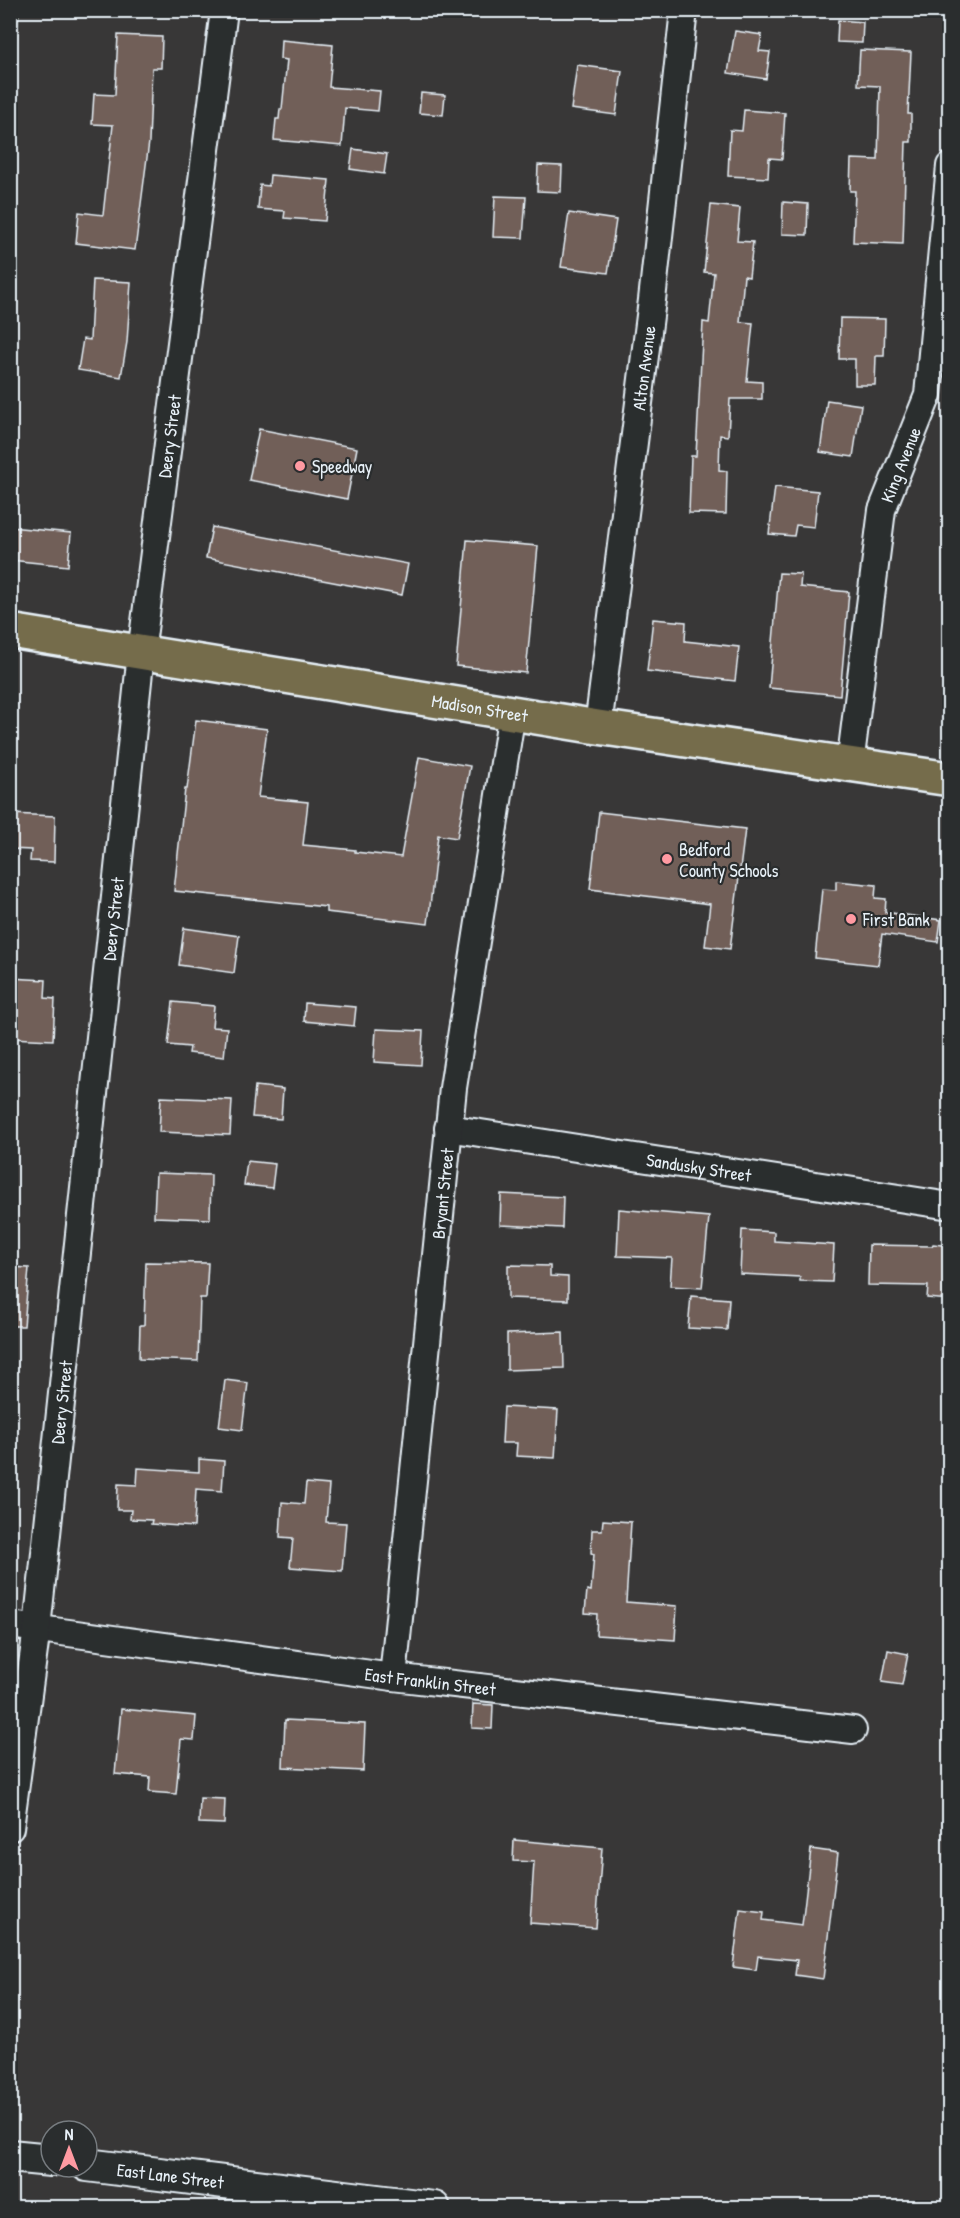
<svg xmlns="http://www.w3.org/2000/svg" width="960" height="2218" font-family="'Patrick Hand',sans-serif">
<rect width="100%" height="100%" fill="#383737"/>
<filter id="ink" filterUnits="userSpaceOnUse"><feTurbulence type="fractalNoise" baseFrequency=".0167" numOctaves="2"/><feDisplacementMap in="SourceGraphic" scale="12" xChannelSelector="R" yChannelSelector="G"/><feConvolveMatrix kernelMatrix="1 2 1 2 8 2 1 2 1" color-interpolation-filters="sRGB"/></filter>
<g filter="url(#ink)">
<path fill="#596b55" stroke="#a0aea6" stroke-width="1.5" d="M 11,10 L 19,11 L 11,106 L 10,11 Z"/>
<g fill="#715f59" stroke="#e8f1f8" stroke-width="1.5">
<path d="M 838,20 L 863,22 L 862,43 L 837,42 Z"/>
<path d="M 735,31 L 762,35 L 759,51 L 770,52 L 766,79 L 728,73 Z"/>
<path d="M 118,35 L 162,37 L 161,68 L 152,68 L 149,142 L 135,250 L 76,243 L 79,212 L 103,215 L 113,125 L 92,124 L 94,94 L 115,95 Z"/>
<path d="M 281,40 L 333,45 L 329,87 L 380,91 L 378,111 L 345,108 L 342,146 L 274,140 L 276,119 L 279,119 L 280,109 L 282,109 L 287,60 L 280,59 Z"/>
<path d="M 860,50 L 911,52 L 908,114 L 911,114 L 911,142 L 906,142 L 903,244 L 853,242 L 855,191 L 850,191 L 851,159 L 878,160 L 880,86 L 858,85 Z"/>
<path d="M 577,65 L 622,71 L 616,115 L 571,109 Z"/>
<path d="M 421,93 L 445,95 L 443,115 L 419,113 Z"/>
<path d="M 744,110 L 785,113 L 782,159 L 769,158 L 768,178 L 728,176 L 730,130 L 742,131 Z"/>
<path d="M 353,149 L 387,154 L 384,174 L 350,169 Z"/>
<path d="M 538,165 L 562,166 L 561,192 L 537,191 Z"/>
<path d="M 270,175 L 329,180 L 325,221 L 284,218 L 285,211 L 258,209 L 260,185 L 269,186 Z"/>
<path d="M 495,196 L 526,197 L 523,238 L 493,237 Z"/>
<path d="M 783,202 L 808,204 L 807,235 L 782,234 Z"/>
<path d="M 711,205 L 740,208 L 737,241 L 753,242 L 749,277 L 744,276 L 740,322 L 753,323 L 747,381 L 762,382 L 762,399 L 730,399 L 728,436 L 720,435 L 719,470 L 727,471 L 726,514 L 689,513 L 691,456 L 696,456 L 703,322 L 709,323 L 714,273 L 704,272 Z"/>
<path d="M 569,213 L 616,220 L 608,273 L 561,267 Z"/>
<path d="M 93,280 L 131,282 L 127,342 L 121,377 L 78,370 L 83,339 L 90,340 Z"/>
<path d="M 840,318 L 885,319 L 884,356 L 876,356 L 875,385 L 855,385 L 855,359 L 839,359 Z"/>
<path d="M 827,400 L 861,405 L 853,457 L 820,452 Z"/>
<path d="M 259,429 L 357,448 L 347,499 L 249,480 Z"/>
<path d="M 775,487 L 818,491 L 814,527 L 796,525 L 794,536 L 769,534 Z"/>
<path d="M 10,527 L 71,533 L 68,566 L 10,560 Z"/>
<path d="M 212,527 L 408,564 L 402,595 L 206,558 Z"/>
<path d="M 467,540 L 538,546 L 526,673 L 456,666 Z"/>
<path d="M 779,573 L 801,574 L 800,587 L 849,592 L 840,695 L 769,688 Z"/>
<path d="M 653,619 L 686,622 L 685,641 L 739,647 L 735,681 L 647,671 Z"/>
<path d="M 196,720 L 267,729 L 258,797 L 308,802 L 303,845 L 355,850 L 355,852 L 401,857 L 419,757 L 470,766 L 457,838 L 438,835 L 428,924 L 326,912 L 326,907 L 174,891 L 185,789 L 187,789 Z"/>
<path d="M 599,812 L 745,829 L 730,949 L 705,946 L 710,904 L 590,889 Z"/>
<path d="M 10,814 L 55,816 L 54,862 L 30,861 L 31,850 L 10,849 Z"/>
<path d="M 836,881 L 876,885 L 875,898 L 886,899 L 885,912 L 941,920 L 938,942 L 882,934 L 878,965 L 815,958 L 822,889 L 836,890 Z"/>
<path d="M 184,928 L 239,936 L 234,973 L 179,965 Z"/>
<path d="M 10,978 L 46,980 L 45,998 L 55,999 L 53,1040 L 10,1038 Z"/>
<path d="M 173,1002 L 214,1006 L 212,1027 L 227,1028 L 224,1057 L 189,1053 L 190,1047 L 168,1045 Z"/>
<path d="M 305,1003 L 356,1007 L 354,1026 L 304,1021 Z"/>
<path d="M 376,1029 L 423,1031 L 421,1065 L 374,1062 Z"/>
<path d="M 255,1086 L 283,1089 L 281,1119 L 252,1117 Z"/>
<path d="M 161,1097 L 232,1100 L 230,1135 L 159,1132 Z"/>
<path d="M 247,1161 L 275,1164 L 272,1188 L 244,1185 Z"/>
<path d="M 156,1173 L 211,1175 L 210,1219 L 154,1217 Z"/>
<path d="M 501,1194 L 563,1197 L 562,1228 L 500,1225 Z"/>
<path d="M 619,1209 L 709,1217 L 702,1288 L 670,1286 L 672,1258 L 617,1256 Z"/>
<path d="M 742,1230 L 774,1232 L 774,1241 L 834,1245 L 832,1282 L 800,1281 L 800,1277 L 740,1274 Z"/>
<path d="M 933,1244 L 950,1246 L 950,1300 L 927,1298 L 928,1286 L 868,1285 L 869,1245 L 932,1246 Z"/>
<path d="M 146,1262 L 208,1263 L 206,1298 L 200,1298 L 198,1361 L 139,1359 L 140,1325 L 144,1325 Z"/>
<path d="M 508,1265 L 550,1266 L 550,1276 L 568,1277 L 568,1300 L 508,1298 Z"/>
<path d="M 10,1267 L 29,1268 L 24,1326 L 10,1326 Z"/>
<path d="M 691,1296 L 729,1299 L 727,1330 L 688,1328 Z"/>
<path d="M 563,1332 L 564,1368 L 507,1370 L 507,1334 Z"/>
<path d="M 225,1380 L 248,1383 L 242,1430 L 219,1427 Z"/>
<path d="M 504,1407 L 558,1410 L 555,1458 L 516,1456 L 517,1443 L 502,1443 Z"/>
<path d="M 199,1459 L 224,1461 L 222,1491 L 196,1489 L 194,1527 L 151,1524 L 152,1520 L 130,1519 L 131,1510 L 117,1510 L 118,1484 L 137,1485 L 138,1468 L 199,1472 Z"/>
<path d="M 306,1483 L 329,1485 L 326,1522 L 346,1523 L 342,1571 L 290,1567 L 293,1538 L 280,1537 L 282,1502 L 304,1504 Z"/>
<path d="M 603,1520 L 631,1522 L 626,1602 L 677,1606 L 675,1640 L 596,1635 L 597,1614 L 585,1613 L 587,1590 L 591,1591 L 594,1554 L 591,1553 L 592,1530 L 602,1530 Z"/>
<path d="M 888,1650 L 908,1654 L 902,1685 L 882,1682 Z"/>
<path d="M 473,1704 L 493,1705 L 492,1729 L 472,1728 Z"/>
<path d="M 121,1709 L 196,1716 L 194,1740 L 181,1739 L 176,1794 L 149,1792 L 150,1777 L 115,1774 Z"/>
<path d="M 285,1720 L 365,1724 L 363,1771 L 283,1767 Z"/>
<path d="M 200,1798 L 225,1799 L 224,1824 L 199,1823 Z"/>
<path d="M 514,1840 L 602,1848 L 596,1928 L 530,1923 L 534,1862 L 513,1861 Z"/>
<path d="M 811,1849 L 838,1853 L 823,1979 L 795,1975 L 797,1960 L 758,1956 L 756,1970 L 733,1967 L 740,1909 L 764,1912 L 763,1920 L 802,1925 Z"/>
</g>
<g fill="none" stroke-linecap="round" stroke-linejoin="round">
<g stroke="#e8f1f8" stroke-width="30">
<g id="minor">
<path id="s1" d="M 598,727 L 652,300 L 684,10"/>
<path id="s2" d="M 850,765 L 882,510 L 928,395 L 950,166"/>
<path id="s3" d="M 448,1128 L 950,1206"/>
<path id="s4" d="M 10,1625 L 393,1677 L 853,1730"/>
<path id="s5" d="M 393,1677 L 453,1088 L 512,712"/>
<path id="s6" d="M 10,1828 L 37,1628 L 141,653 L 224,10"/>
</g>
</g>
<g stroke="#e8f1f8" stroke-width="36">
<g id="tertiary">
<path d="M 10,2156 L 51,2160"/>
<path id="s7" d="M 87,2165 L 434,2208"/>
</g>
</g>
<g stroke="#e8f1f8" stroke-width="38">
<g id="primary">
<path id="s8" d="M 10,631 L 598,727 L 950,779"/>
</g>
</g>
<use href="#minor" stroke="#2a2d2e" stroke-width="26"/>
<use href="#tertiary" stroke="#2a2d2e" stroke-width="32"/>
<use href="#primary" stroke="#746c4b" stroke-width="33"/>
</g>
</g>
<g fill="#ff9aa2" stroke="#2a2d2e" stroke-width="2">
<circle cx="300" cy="466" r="6"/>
<circle cx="667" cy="859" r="6"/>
<circle cx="851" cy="919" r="6"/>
</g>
<g text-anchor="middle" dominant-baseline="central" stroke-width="4.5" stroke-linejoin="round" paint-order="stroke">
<g font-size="18" fill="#e8f1f8" stroke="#2a2d2e">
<text stroke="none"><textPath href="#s1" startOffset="362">Alton Avenue</textPath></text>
<text stroke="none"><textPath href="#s6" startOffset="1401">Deery Street</textPath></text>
<text stroke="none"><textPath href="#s2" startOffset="306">King Avenue</textPath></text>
<text stroke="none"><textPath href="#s8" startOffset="476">Madison Street</textPath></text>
<text stroke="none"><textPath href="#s6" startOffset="915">Deery Street</textPath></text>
<text stroke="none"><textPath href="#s3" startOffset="254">Sandusky Street</textPath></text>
<text stroke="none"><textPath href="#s5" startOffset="486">Bryant Street</textPath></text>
<text stroke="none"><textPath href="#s6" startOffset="429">Deery Street</textPath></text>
<text stroke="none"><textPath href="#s4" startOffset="424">East Franklin Street</textPath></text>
<text stroke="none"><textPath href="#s7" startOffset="84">East Lane Street</textPath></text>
</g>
<g font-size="18" fill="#e8f1f8" stroke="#2a2d2e" text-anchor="start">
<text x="312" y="466">Speedway</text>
<text x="679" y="849">Bedford<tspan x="679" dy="21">County Schools</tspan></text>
<text x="863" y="919">First Bank</text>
</g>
</g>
<rect width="960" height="2218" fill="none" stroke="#2a2d2e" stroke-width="36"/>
<rect x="18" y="18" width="924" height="2182" fill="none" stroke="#e8f1f8" stroke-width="2" filter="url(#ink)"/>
<g transform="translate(69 2149)"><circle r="28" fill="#2a2d2e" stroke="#767b7f" stroke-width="1.5"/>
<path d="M0-4.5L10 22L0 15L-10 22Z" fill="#ff9aa2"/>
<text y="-9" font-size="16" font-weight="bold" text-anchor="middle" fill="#e8f1f8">N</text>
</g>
</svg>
